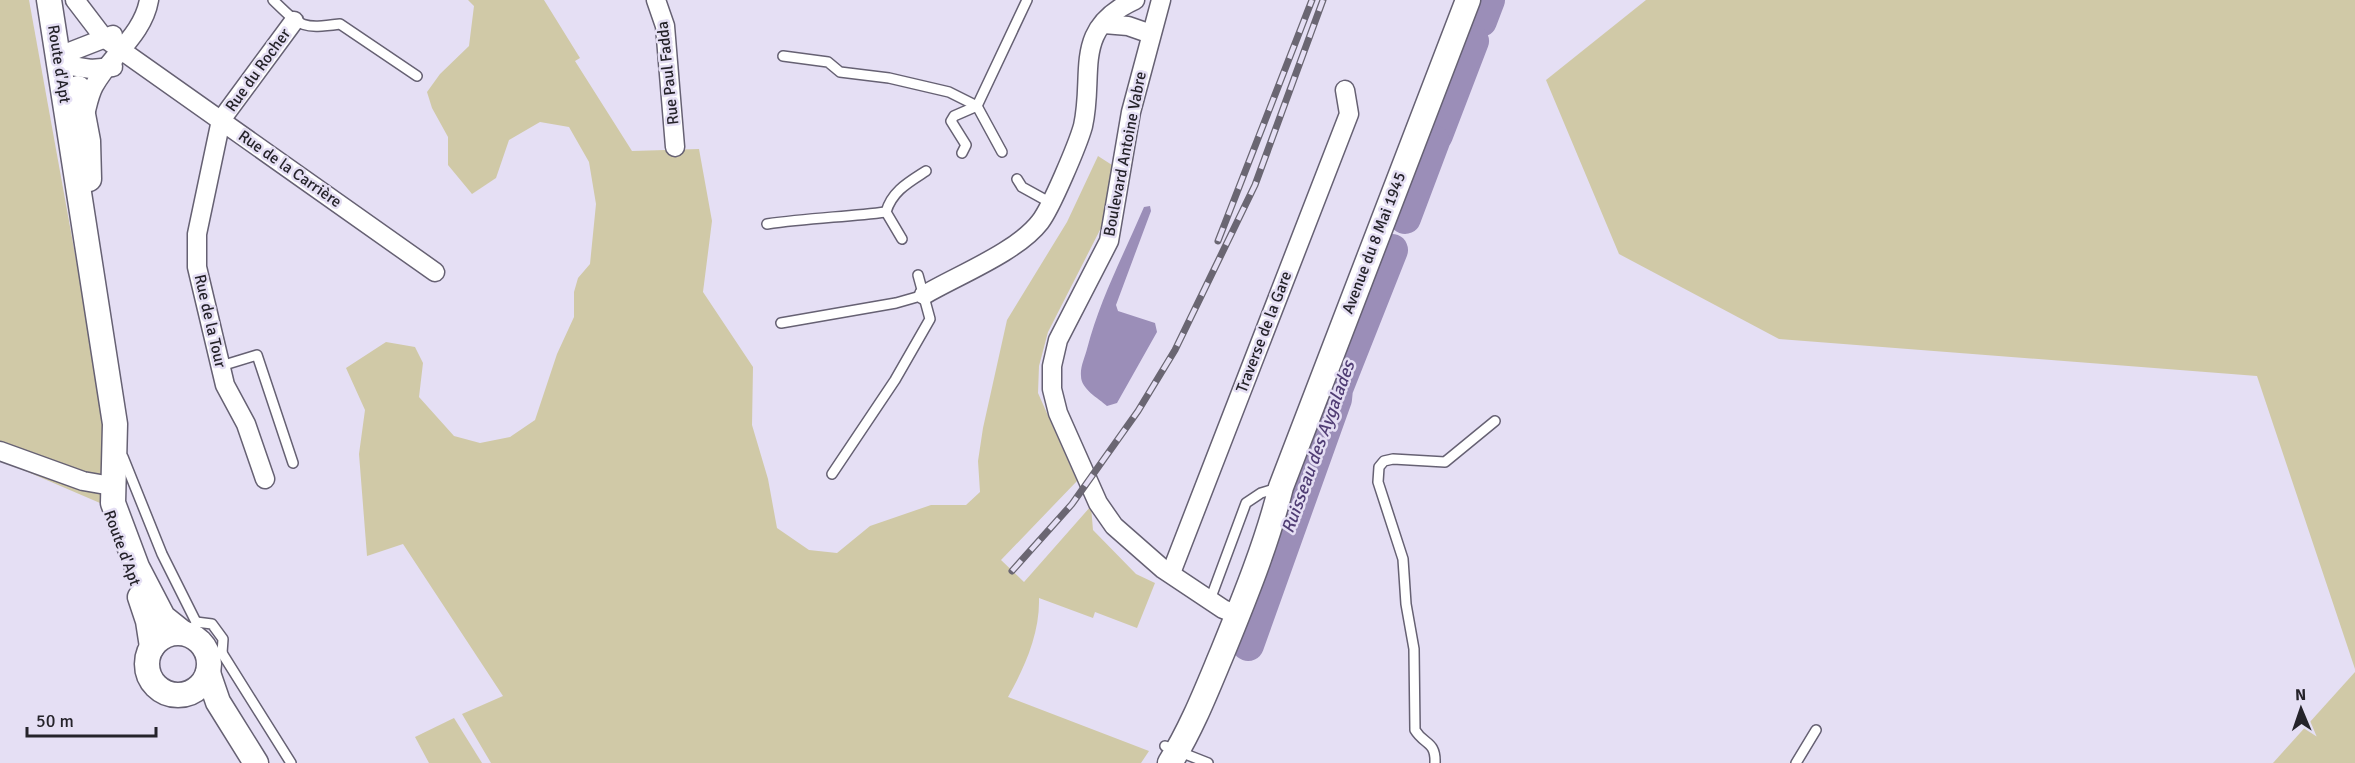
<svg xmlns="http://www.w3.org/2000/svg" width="2355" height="763" font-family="Signika,sans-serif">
<rect width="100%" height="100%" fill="#e5dff4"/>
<g fill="#d0c9a7">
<path d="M 0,0 L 29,0 L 103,409 L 100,503 L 0,460 Z"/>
<path d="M 468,0 L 544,0 L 580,58 L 575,61 L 632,151 L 699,149 L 712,221 L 703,292 L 753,367 L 752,425 L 768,479 L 777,528 L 809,550 L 837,553 L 870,526 L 931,505 L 966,505 L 980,492 L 978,461 L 983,428 L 1007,320 L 1067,222 L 1098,156 L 1112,165 L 1102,226 L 1048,332 L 1039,366 L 1038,393 L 1077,481 L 1001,560 L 1024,582 L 1091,506 L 1093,530 L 1136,574 L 1155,583 L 1137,628 L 1095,612 L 1093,618 L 1039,598 C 1040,633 1025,667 1008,697 L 1149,751 L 1141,763 L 491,763 L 462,714 L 503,696 L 403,544 L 367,556 L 359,454 L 365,410 L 346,368 L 386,342 L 415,347 L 423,363 L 419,397 L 454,436 L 480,443 L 510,437 L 535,420 L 557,354 L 574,317 L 574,292 L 578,278 L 590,264 L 596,204 L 589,162 L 569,127 L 540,122 L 509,140 L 496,178 L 472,194 L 448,165 L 448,137 L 432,108 L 427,92 L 440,74 L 469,46 L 474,6 Z"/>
<path d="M 1646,0 L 2355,0 L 2355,669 L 2257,376 L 1779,339 L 1619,254 L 1546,80 Z"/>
<path d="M 2355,672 L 2355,763 L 2273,763 Z"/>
<path d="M 454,718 L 482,763 L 429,763 L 415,737 Z"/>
</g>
<path fill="#9b8eb8" d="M 1150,206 L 1151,211 L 1116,305 L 1118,311 L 1155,323 L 1157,332 L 1117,403 L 1107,406 C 1098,398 1081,389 1081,376 C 1080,367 1085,357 1087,349 C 1100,299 1124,254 1144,207 Z"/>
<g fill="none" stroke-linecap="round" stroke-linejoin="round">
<g stroke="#9b8eb8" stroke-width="32">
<path d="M 1481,21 L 1489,0"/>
<path d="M 1437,135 L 1473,41"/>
<path d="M 1405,218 L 1434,141"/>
<path d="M 1248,645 L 1336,399 L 1337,389 L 1392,250"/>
</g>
<g stroke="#666173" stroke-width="12">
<g id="lane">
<path d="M 273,0 C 301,27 301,29 340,24 L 417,76"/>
<path d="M 783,56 L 828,62 L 840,72 L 889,78 L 949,92 L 977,106 L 1002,152"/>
<path d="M 962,153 L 966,145 L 951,121 L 954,116 L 977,106 L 1027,0"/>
<path d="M 1017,179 L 1022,187 L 1051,203"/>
<path d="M 767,224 C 808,218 846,217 886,212"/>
<path d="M 902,239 L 886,212 C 892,191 909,182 926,171"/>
<path d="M 781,323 L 896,303 L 924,295"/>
<path d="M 221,366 L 257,355 L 293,463"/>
<path d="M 123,457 L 162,554 L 196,622 L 194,637"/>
<path d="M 832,474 L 895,380 L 930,319 L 918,275"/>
<path d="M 1210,600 L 1246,503 L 1261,493 L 1278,488"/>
<path d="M 196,622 L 212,624 L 223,639 L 222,653"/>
<path d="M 209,655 L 222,653 L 291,763"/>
<path d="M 1165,746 L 1208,763"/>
<path d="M 1435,763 C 1436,741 1424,745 1415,730 L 1414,649 L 1406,604 L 1403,559 L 1378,482 L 1379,467 L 1384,461 L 1393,459 L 1445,462 L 1495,421"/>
<path d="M 1796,763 L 1816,730"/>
</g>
</g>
<g stroke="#666173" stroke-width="21">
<g id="street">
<path d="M 75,0 L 104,38 L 435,272"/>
<path d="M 656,0 L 665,26 L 675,147"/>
<path d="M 1161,0 L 1131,112 L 1109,241 L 1058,340 L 1052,366 L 1052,389 L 1058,413 L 1098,503 L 1114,526 L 1163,569 L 1223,609 L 1238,615"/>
<path d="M 1104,24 L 1128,26 L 1151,34"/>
<path d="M 58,64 L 72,51 L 113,35"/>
<path d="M 58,64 L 91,69 L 113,67"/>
<path d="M 84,118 C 87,108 89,95 94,86 C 110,56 143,35 149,0"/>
<path d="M 924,295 C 958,275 1017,252 1040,222 C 1051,208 1078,144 1083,126 C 1095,73 1071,29 1135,0"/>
<path d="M 0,451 L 83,481 L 106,485"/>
<path d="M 265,479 L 246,424 L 225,385 L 197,267 L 197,234 L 221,120 L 294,21"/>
<path d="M 1171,573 L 1349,114 L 1345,90"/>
</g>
</g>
<g stroke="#666173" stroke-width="27">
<g id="secondary">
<path d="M 49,0 L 115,424 L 113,503 L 137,567 L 163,617 L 183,633"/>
<path d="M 78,88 L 88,141 L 89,179"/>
<path d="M 140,597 L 148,621 L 152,647"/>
<circle cx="178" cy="664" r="31"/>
<path d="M 208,673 L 218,702 L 256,763"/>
<path d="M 1170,763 C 1192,728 1207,689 1223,651 C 1245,597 1267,543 1281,487 L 1468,0"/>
</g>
</g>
<use href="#lane" stroke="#fff" stroke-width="9"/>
<use href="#street" stroke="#fff" stroke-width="18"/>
<use href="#secondary" stroke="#fff" stroke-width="24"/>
<g stroke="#6a6672" stroke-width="7">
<g id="rail">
<path d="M 1218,241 L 1312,0"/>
<path d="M 1012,571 L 1072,504 L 1138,411 L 1175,350 L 1255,185 L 1323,0"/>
</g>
</g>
<use href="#rail" stroke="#e5dff4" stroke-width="4.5" stroke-dasharray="14" stroke-linecap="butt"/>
</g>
<g text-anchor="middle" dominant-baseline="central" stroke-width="5" stroke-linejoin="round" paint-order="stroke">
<g font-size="16" fill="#25232a" stroke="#e5dff4">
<text transform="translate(59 64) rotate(81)">Route d'Apt</text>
<text transform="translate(258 70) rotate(-54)">Rue du Rocher</text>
<text transform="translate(668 73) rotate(-96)">Rue Paul Fadda</text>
<text transform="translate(1125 154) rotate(-79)">Boulevard Antoine Vabre</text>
<text transform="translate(290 169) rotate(35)">Rue de la Carrière</text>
<text transform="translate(1374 243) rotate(-69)">Avenue du 8 Mai 1945</text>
<text transform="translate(210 321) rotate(77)">Rue de la Tour</text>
<text transform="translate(1264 332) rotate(-69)">Traverse de la Gare</text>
<text transform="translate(122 548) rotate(70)">Route d'Apt</text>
</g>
<g font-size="18" font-style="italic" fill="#503d74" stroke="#e5dff4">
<text transform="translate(1318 447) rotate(-70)">Ruisseau des Aygalades</text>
</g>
</g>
<g transform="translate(2301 709) rotate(358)" stroke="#e5dff4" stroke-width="4.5" paint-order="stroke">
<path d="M0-4.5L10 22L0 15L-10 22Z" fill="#25232a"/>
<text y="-9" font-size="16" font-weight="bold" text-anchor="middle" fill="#25232a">N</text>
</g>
<path d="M27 727v9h129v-9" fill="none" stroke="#25232a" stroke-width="3"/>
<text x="36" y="727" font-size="18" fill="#25232a" stroke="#e5dff4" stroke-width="4.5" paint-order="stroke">50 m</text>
</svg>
